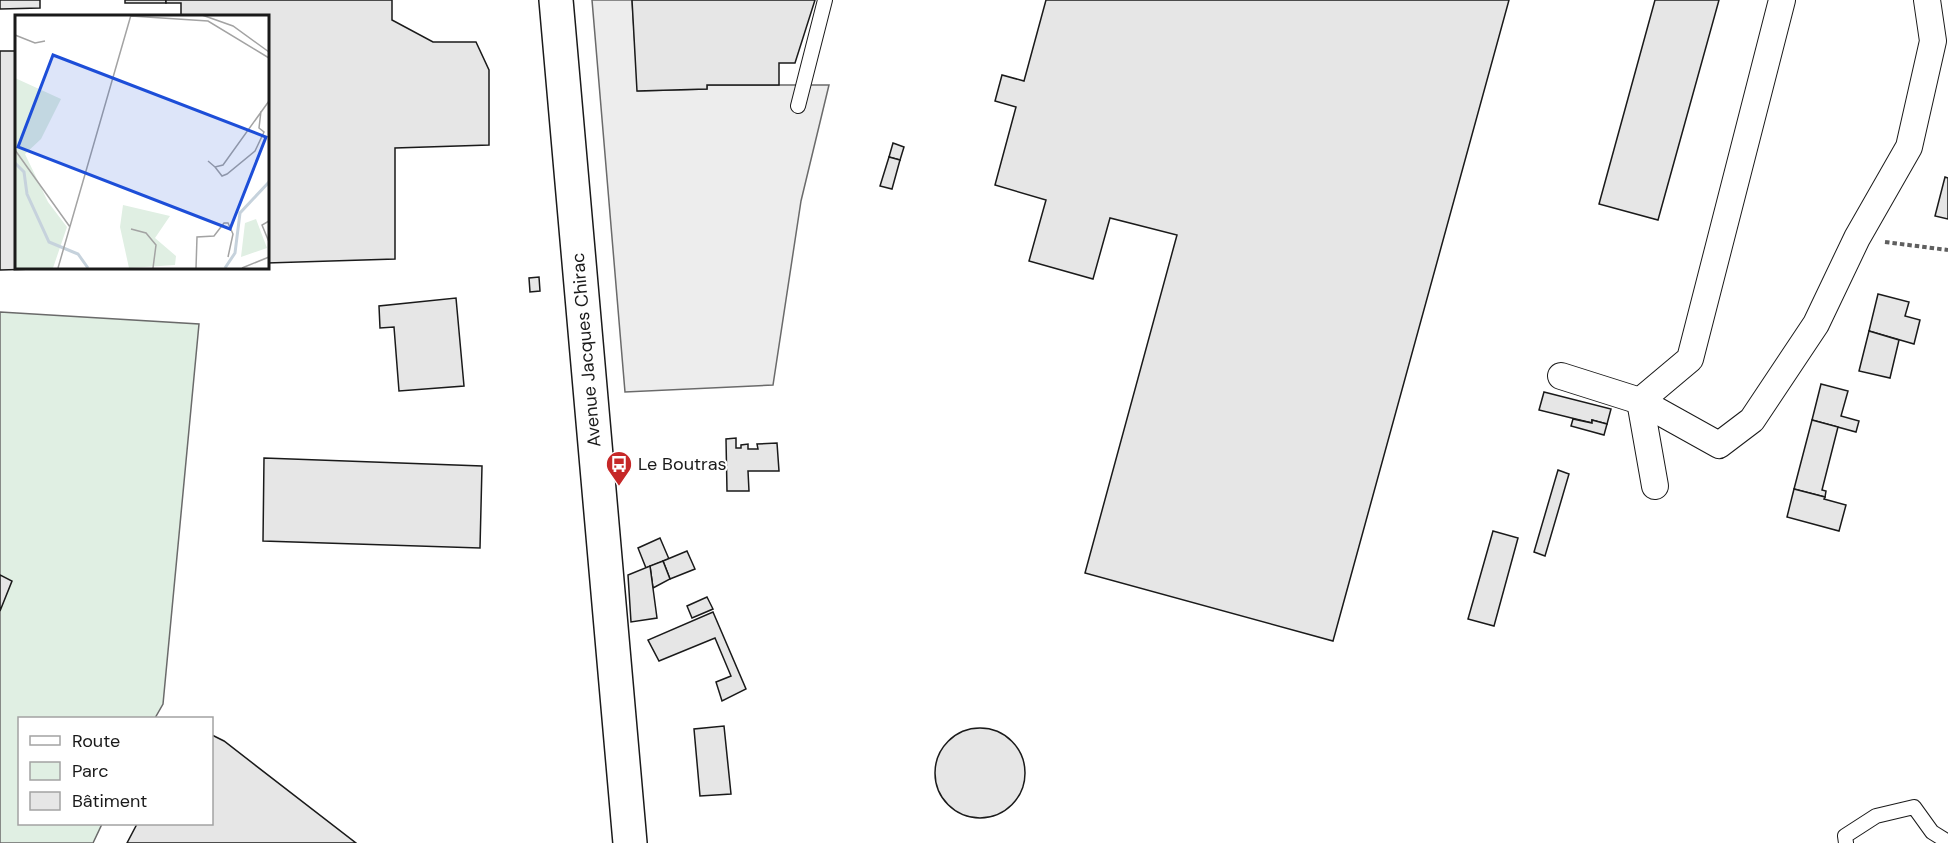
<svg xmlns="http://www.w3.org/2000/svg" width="1948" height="843" font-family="'DM Sans',sans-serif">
<rect width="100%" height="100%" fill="#fff"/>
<path fill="#e0efe3" stroke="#6a6a6a" stroke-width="1.5" d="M 0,312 L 199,324 L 163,704 L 155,718 L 20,718 L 20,824 L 102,824 L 93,843 L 0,843 Z"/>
<path fill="#ededed" stroke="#6a6a6a" stroke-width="1.5" d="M 592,0 L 632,0 L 638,91 L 707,89 L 707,85 L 829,85 L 801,201 L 773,385 L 625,392 Z"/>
<g fill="#e6e6e6" stroke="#1a1a1a" stroke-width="1.5">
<path d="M 0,0 L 40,0 L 40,8 L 0,9 Z"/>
<rect x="125" y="0" width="41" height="3"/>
<path d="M 166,0 L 392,0 L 392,20 L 433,42 L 476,42 L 489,70 L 489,145 L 395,148 L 395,259 L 267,263 L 267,16 L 181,16 L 181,3 L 166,3 Z"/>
<path d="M 632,0 L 815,0 L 795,63 L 779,63 L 779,85 L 707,85 L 707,89 L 637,91 Z"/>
<path d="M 1046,0 L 1509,0 L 1333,641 L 1085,573 L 1177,235 L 1110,218 L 1093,279 L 1029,261 L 1046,200 L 995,185 L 1016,107 L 995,101 L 1002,75 L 1024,81 Z"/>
<path d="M 1655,0 L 1719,0 L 1658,220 L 1599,204 Z"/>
<path d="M 0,51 L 16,51 L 16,267 L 105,267 L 0,270 Z"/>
<path d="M 893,143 L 904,147 L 900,160 L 889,157 Z"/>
<path d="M 889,157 L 900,160 L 892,189 L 880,186 Z"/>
<path d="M 1945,177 L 1948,178 L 1948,219 L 1935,216 Z"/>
<path d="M 539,277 L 540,291 L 530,292 L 529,278 Z"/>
<path d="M 1878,294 L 1909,302 L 1905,316 L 1920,320 L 1914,344 L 1869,331 Z"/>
<path d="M 456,298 L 464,386 L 399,391 L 394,327 L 380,328 L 379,306 Z"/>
<path d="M 1869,331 L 1899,340 L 1890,378 L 1859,371 Z"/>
<path d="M 1821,384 L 1848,391 L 1841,416 L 1859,421 L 1856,432 L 1812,420 Z"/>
<path d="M 1544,392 L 1611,409 L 1607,424 L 1592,420 L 1592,423 L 1539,410 Z"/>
<path d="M 1573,419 L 1592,423 L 1592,420 L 1607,424 L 1604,435 L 1571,426 Z"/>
<path d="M 1812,420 L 1838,427 L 1822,490 L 1826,491 L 1825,497 L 1794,489 Z"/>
<path d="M 736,438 L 736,448 L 741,448 L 741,445 L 748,444 L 748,449 L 758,449 L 757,444 L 777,443 L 779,471 L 748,471 L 749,491 L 727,491 L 726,439 Z"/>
<path d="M 264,458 L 482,466 L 480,548 L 263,541 Z"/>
<path d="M 1558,470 L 1569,474 L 1545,556 L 1534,552 Z"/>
<path d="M 1794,489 L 1825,497 L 1824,499 L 1846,505 L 1839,531 L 1787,517 Z"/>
<path d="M 1493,531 L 1518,538 L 1494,626 L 1468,619 Z"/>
<path d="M 660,538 L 669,559 L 646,568 L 638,548 Z"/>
<path d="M 687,551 L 695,569 L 670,579 L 663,561 Z"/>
<path d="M 663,561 L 670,579 L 653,588 L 650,566 Z"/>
<path d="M 650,566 L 657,618 L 631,622 L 628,575 Z"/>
<path d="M 0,575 L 12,581 L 0,611 Z"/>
<path d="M 707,597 L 713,609 L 692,618 L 687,606 Z"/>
<path d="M 713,612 L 746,689 L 722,701 L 716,682 L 731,676 L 715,638 L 659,661 L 648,640 Z"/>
<path d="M 724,726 L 731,794 L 700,796 L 694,729 Z"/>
<circle cx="980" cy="773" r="45"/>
<path d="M 212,735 L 224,741 L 356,843 L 127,843 L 137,824 L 212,824 Z"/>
</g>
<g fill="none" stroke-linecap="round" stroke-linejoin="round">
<g stroke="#1a1a1a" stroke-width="16">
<g id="service">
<path d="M 798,106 L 825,0"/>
<path d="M 1846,843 L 1845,836 L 1876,816 L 1914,807 L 1932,832 L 1948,842"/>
</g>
</g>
<g stroke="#1a1a1a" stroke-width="28">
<g id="minor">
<path d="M 1561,376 L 1640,401 L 1690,359 L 1782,0"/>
<path d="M 1640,401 L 1719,445 L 1752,420 L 1816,324 L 1857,238 L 1909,147 L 1933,41 L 1927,0"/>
<path d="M 1640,401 L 1655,486"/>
</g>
</g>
<g stroke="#1a1a1a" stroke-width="36">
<path id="primary" d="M 556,0 L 630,843"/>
</g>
<path stroke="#5f5f5f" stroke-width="4" stroke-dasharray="4.5 3" stroke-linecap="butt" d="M 1885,242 L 1948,250"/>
<use href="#service" stroke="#fff" stroke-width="14"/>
<use href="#minor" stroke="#fff" stroke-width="26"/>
<use href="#primary" stroke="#fff" stroke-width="33"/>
</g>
<defs>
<g id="bus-pin" transform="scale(1.35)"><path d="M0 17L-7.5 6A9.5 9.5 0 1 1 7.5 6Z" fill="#c62828" stroke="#fff"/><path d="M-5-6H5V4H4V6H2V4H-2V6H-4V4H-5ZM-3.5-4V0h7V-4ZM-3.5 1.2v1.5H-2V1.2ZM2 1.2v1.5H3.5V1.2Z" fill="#fff"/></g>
</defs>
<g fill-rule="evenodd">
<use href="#bus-pin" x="619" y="464"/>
</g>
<g text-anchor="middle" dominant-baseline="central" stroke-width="4.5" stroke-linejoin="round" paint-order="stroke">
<g font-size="18" fill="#1a1a1a" stroke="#fff">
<text transform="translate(586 350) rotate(-95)">Avenue Jacques Chirac</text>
</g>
<g font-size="18" fill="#1a1a1a" stroke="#fff" text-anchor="start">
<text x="638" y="464">Le Boutras</text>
</g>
</g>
<g transform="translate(15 15)">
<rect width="254" height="254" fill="#fff"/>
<path d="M 0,63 L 46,84 L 26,124 L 10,139 L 33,187 L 52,212 L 38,253 L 0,253 ZM 108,190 L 155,201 L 140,223 L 161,241 L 160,250 L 114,253 L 105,212 ZM 241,204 L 252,233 L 226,242 L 230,208 Z" fill="#e0efe3"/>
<path fill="none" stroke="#c6d2dc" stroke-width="3" d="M 0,148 L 9,157 L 12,179 L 34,227 L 63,239 L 73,253M 210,253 L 220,238 L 225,198 L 254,167"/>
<path fill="none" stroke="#a3a3a3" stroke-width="1.5" d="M 187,0 L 218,11 L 254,37M 116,1 L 193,6 L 254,43M 0,20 L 20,28 L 30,26M 0,135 L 55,212M 193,146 L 200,152 L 208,150 L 254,86M 200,152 L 207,161 L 212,159 L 240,136 L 249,117 L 244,113 L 246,96M 254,206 L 247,210 L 254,227M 116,214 L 131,218 L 141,230 L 138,253M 43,253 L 116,0M 181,253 L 182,222 L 199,221 L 209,208 L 213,208 L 218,219 L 213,242M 227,253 L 254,242"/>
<path fill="#1d4ed8" fill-opacity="0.15" stroke="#1d4ed8" stroke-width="3" d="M 38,40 L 251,122 L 215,214 L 3,132 Z"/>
<rect width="254" height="254" fill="none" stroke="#1a1a1a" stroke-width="3"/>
</g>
<rect x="18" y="717" width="195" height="108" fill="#ffffff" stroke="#a3a3a3" stroke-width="1.5"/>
<rect x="30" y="736" width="30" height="9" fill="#ffffff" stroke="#a3a3a3" stroke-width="1.5"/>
<text x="72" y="747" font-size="18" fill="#1a1a1a">Route</text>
<rect x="30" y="762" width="30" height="18" fill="#e0efe3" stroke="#a3a3a3" stroke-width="1.5"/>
<text x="72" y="777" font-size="18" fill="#1a1a1a">Parc</text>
<rect x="30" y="792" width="30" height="18" fill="#e6e6e6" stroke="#a3a3a3" stroke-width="1.5"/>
<text x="72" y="807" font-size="18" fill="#1a1a1a">Bâtiment</text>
</svg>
